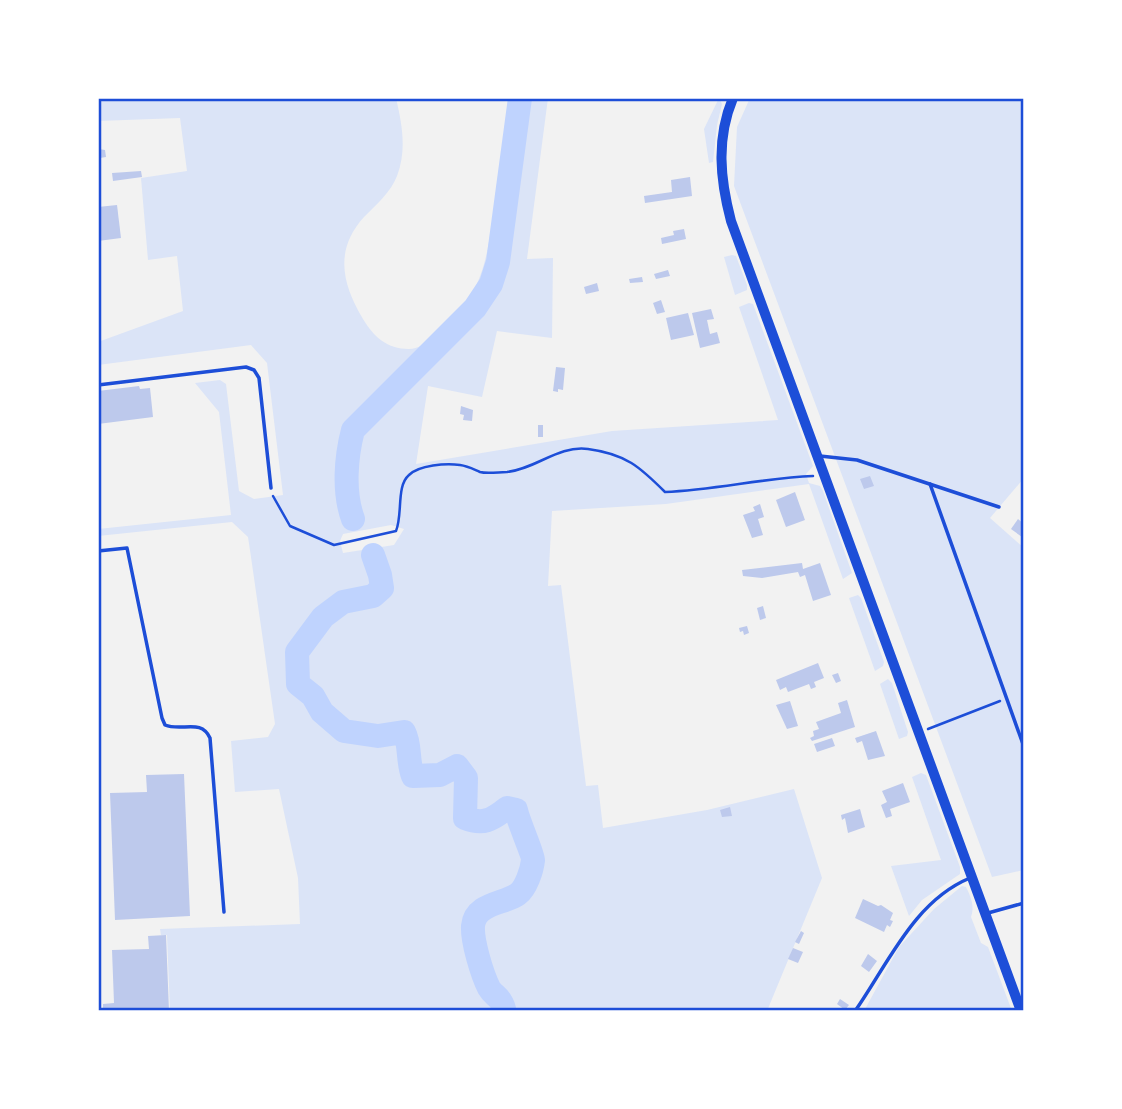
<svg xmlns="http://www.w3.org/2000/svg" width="1122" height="1109" font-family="Karla,sans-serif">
<rect width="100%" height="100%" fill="#f2f2f2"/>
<g fill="#dbe4f7" fill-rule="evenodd">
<path d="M 98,98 L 396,98 C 402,124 407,150 397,176 C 391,192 376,205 364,217 C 334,250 342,284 363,319 C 374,337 387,349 409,349 C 426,349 448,325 459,312 C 488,280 490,234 496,193 C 500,161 505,130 509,98 L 548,98 L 527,259 L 553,258 L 552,338 L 497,331 L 482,397 L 428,386 L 416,464 L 612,431 L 778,420 L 739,307 L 749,303 L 753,304 L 813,466 L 806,474 L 809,483 L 820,486 L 823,491 L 852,573 L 843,579 L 809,484 L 666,504 L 552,511 L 548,586 L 561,585 L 586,786 L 598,785 L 603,828 L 707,810 L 794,789 L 822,878 L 767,1011 L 170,1011 L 167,935 L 161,935 L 160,929 L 300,924 L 298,878 L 279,789 L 235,792 L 231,741 L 268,737 L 275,724 L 251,557 L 248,537 L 232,522 L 98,536 L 98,529 L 231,515 L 219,412 L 195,383 L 220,380 L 226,384 L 239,491 L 254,499 L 283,495 L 267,363 L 251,345 L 98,365 L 98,342 L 183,311 L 177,256 L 148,260 L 141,178 L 187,171 L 180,118 L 98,121 ZM 391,525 L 404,529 L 394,545 L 343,553 L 340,541 L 343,534 Z"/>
<path d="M 719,98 L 722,104 L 717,125 L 713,162 L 709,163 L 704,129 Z"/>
<path d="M 750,98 L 1024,98 L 1024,478 L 990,518 L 1024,548 L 1024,870 L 992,877 L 734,186 L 737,127 Z"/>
<path d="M 732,255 L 736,256 L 747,285 L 747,290 L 735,295 L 724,257 Z"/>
<path d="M 858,595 L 861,598 L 884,662 L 883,666 L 875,671 L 849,598 Z"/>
<path d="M 888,679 L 892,683 L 908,732 L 907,736 L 899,739 L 880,684 Z"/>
<path d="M 921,773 L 926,775 L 960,867 L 960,874 L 922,900 L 909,916 L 891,866 L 941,860 L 912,777 Z"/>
<path d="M 962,886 L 966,887 C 971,897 975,907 971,917 L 981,943 L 988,947 L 1012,1011 L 864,1011 L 899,947 L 934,909 Z"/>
</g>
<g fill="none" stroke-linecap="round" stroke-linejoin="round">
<g stroke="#bfd3fe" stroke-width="24">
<path d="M 353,519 C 343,492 346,457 353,430 L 475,308 L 491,284 L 498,262 L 520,98"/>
<path d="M 373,555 L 380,575 L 382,588 L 373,596 L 343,602 L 323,617 L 297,652 L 298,684 L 313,696 L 322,712 L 344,731 L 378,736 L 404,732 C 411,745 407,761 413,776 L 440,775 L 457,766 L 466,778 L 465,818 C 483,825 492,820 507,808 L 516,810 C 518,821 533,854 533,860 C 532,870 526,888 518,894 C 504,904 475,903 473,926 C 472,941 482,974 489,988 C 494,997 500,995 504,1009 L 502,1011"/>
</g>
</g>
<g fill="#bdc9ec">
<path d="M 99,149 L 105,150 L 106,157 L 100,158 Z"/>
<path d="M 141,171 L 142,177 L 113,181 L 112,173 Z"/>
<path d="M 690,177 L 692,196 L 645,203 L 644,196 L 672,192 L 671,180 Z"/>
<path d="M 117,205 L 121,238 L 98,241 L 98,207 Z"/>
<path d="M 684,229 L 686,239 L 662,244 L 661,238 L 674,235 L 673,231 Z"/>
<path d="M 668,270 L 670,276 L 656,279 L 654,274 Z"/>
<path d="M 642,277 L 643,282 L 630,283 L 629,279 Z"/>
<path d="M 597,283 L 599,291 L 586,294 L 584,287 Z"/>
<path d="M 661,300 L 665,312 L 657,314 L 653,303 Z"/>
<path d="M 711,309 L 714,319 L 707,320 L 710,334 L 717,332 L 720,343 L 700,348 L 692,313 Z"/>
<path d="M 688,313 L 694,335 L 671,340 L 666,318 Z"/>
<path d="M 556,367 L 565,368 L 563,390 L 558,389 L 558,392 L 553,391 Z"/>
<path d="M 139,386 L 140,389 L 150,388 L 153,417 L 98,424 L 98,391 Z"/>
<path d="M 461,406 L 473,410 L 472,421 L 463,420 L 464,415 L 460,414 Z"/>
<rect x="538" y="425" width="5" height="12"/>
<path d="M 870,476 L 874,486 L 864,489 L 860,479 Z"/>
<path d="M 795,492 L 805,520 L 786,527 L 776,500 Z"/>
<path d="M 760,504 L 764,517 L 758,519 L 763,535 L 752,538 L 743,515 L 755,511 L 753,507 Z"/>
<path d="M 1018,519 L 1024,524 L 1024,534 L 1022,537 L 1011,529 Z"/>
<path d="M 802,563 L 803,569 L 820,563 L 831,595 L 813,601 L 805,575 L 800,577 L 798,572 L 762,578 L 743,576 L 742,570 Z"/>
<path d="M 763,606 L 766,618 L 760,620 L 757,608 Z"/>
<path d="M 747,626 L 749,633 L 744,635 L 743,631 L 740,632 L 739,628 Z"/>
<path d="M 818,663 L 824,678 L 814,682 L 816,687 L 811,689 L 809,684 L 788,692 L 786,687 L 780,690 L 776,680 Z"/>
<path d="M 838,673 L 841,681 L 836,683 L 832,675 Z"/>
<path d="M 847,700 L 855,727 L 812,741 L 810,738 L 814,736 L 813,731 L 819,729 L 816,722 L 841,713 L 838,703 Z"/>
<path d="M 790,701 L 798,726 L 787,729 L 776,705 Z"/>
<path d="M 876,731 L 885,756 L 868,760 L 862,741 L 857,743 L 855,738 Z"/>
<path d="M 832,738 L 835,746 L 817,752 L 814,744 Z"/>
<path d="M 184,774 L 190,916 L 115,920 L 110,793 L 147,792 L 146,775 Z"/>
<path d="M 903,783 L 910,802 L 890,809 L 892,816 L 886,818 L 881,805 L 887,802 L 882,791 Z"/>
<path d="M 730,807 L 732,816 L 722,817 L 720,810 Z"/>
<path d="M 860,809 L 865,827 L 848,833 L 845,818 L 842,820 L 841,815 Z"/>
<path d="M 863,899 L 878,906 L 881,905 L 893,913 L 890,920 L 893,921 L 890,927 L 887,925 L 884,932 L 855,918 Z"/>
<path d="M 801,931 L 804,933 L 799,944 L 795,942 Z"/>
<path d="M 166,935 L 169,1011 L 103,1011 L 103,1004 L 114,1003 L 112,950 L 149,949 L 148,936 Z"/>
<path d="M 793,948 L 803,952 L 798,963 L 788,959 Z"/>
<path d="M 868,954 L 877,961 L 869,972 L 861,966 Z"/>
<path d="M 840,999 L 849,1005 L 845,1010 L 837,1004 Z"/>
</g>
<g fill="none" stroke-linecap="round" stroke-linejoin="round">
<g stroke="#1d4ed8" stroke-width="2.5">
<path d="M 273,496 L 290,526 L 334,545 L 396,531 C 403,514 396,486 409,475 C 419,465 446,463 460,465 C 468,466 473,469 480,472 C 487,474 499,472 507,472 C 536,469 558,445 588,449 C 626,454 640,467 665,492 C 715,490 763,478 813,476"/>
<path d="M 928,729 L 1000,701"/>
</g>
<g stroke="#1d4ed8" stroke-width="3.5">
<path d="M 98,385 L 246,367 L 254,370 L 259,378 L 271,488"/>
<path d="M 820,456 L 857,460 L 999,507"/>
<path d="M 930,484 L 1024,747"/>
<path d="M 98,551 L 127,548 L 162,718 L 165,725 C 182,732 201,718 210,738 L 224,912"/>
<path d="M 988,913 L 1024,903"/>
<path d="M 855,1011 C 888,964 914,901 970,878"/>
</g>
<path stroke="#1d4ed8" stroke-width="10" d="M 733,98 C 716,139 720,179 731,221 L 1021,1011"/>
</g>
<rect width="1122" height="1109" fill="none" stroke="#ffffff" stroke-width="200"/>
<rect x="100" y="100" width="922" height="909" fill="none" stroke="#1d4ed8" stroke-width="2.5"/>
</svg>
